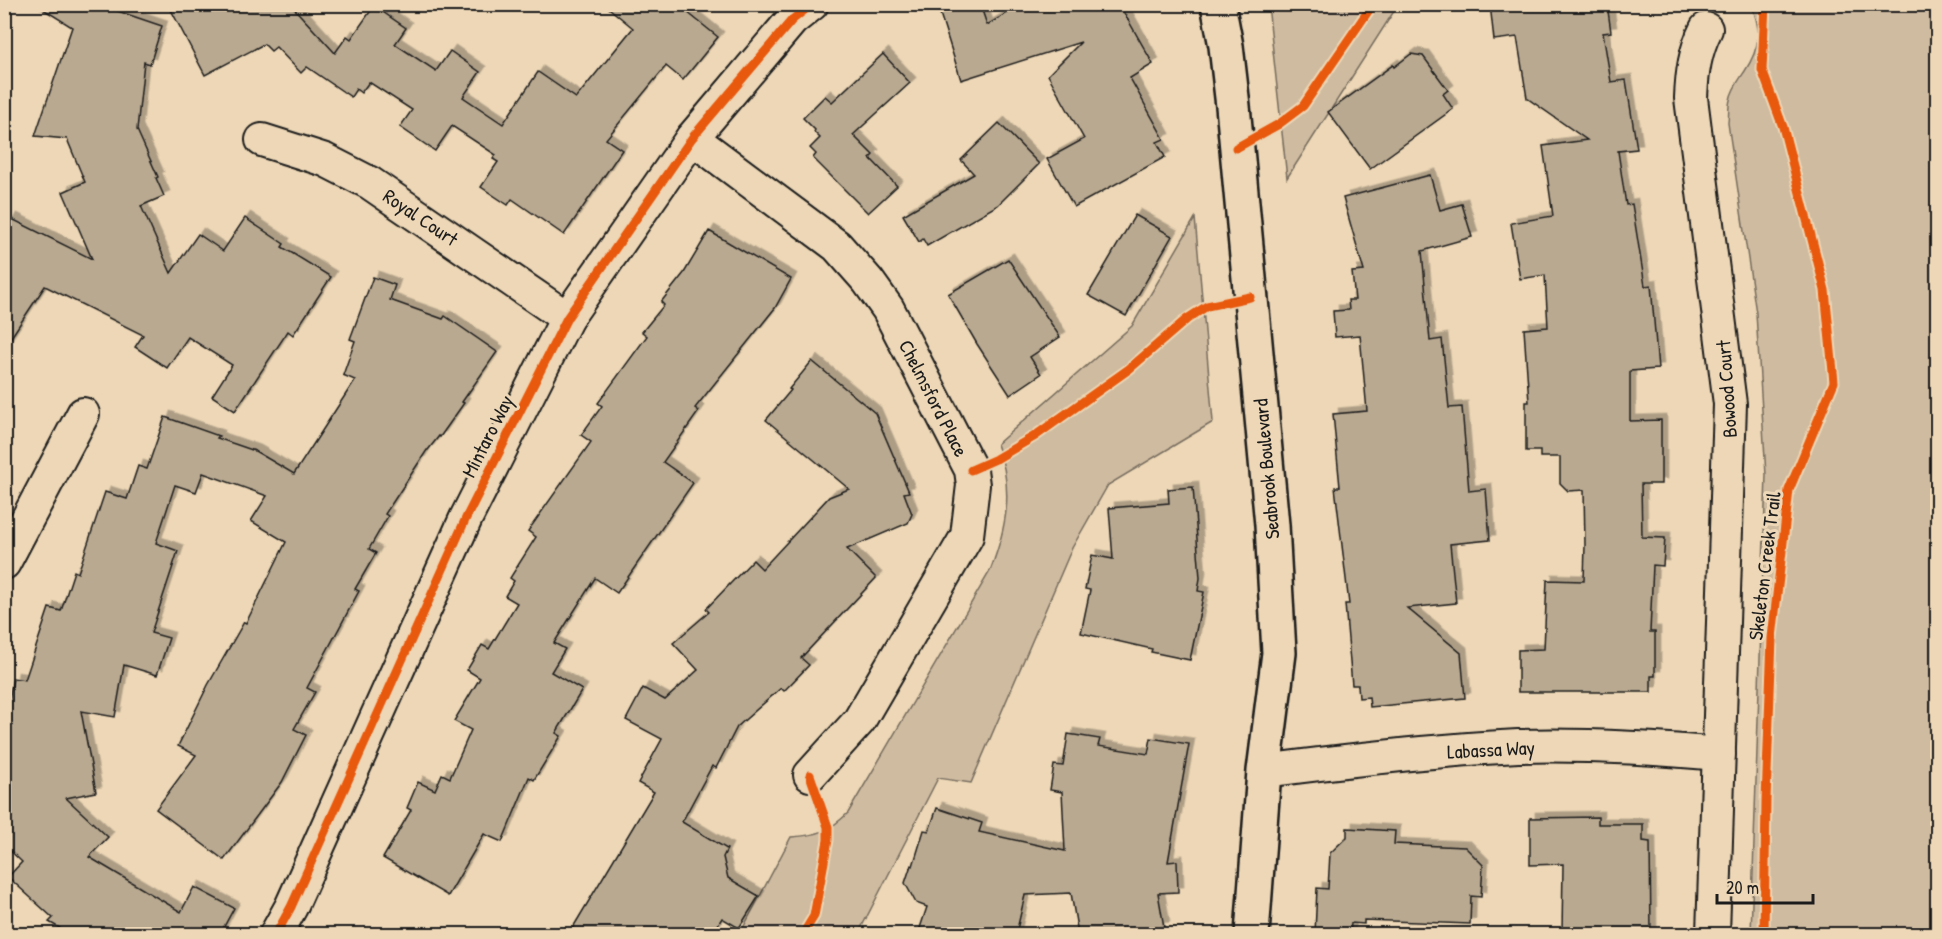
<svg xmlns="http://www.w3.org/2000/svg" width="1942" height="939" font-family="'Patrick Hand',sans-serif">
<defs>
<filter id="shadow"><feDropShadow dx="5.5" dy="-5.5" stdDeviation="0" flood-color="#0004"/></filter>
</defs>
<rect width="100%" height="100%" fill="#edd7b6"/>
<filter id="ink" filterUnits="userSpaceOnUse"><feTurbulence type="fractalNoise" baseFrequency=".0167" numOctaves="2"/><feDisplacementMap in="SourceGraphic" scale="12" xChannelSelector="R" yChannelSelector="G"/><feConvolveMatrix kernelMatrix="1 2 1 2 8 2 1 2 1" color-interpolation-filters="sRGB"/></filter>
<g filter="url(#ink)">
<g fill="#cfbba0" stroke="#766c5e" stroke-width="1.5">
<path d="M 1268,5 L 1398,5 L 1287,178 Z"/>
<path d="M 1751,5 L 1937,5 L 1937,934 L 1751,934 L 1766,475 L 1756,313 L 1728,123 C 1729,116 1728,107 1730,100 C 1732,89 1739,80 1745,71 C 1760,48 1762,29 1751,5 Z"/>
<path d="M 1195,218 L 1213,422 L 1108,485 L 1072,548 L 971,783 L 938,778 L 858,934 L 747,934 L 741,932 L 791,837 C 819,835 828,832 848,813 L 990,571 C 1007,527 1014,489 997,444 L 1132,326 Z"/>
</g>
<g fill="#b9a990" stroke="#1c1c1c" stroke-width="1.5" filter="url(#shadow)">
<path d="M 35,4 L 97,4 L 162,26 L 150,64 L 144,62 L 137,130 L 158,177 L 156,178 L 164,196 L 141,206 L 171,273 L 198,234 L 223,251 L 245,218 L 284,244 L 282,247 L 331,277 L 293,335 L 288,331 L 235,411 L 212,396 L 232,365 L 188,337 L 167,368 L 135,347 L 143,335 L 45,286 L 4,348 L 4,234 L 12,219 L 92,259 L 63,192 L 85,182 L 67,139 L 35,136 L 72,27 Z"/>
<path d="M 168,4 L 290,4 L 335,53 L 347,36 L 351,39 L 374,6 L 406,28 L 395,44 L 436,71 L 450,51 L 480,72 L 463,97 L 503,124 L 538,72 L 576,98 L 633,28 L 604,4 L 677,4 L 718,37 L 683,80 L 666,66 L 606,139 L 622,150 L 564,235 L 512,199 L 508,205 L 481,187 L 498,162 L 493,159 L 496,155 L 452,126 L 435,151 L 400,127 L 412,110 L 369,82 L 361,93 L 356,89 L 351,97 L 307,67 L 301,73 L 276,47 L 271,51 L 264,44 L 205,75 Z"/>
<path d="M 937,4 L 980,4 L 987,25 L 1023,4 L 1119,4 L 1153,64 L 1130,78 L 1164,139 L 1157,142 L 1165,157 L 1074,207 L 1047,159 L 1084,139 L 1048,75 L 1081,42 L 961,80 Z"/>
<path d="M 1490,4 L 1607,4 L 1611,32 L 1603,33 L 1611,82 L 1626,80 L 1637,149 L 1618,151 L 1626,205 L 1632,204 L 1645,286 L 1651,285 L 1658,369 L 1630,371 L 1630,421 L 1661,420 L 1661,484 L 1641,484 L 1642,537 L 1665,538 L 1663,566 L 1653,565 L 1650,632 L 1655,632 L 1655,676 L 1651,676 L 1651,692 L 1518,692 L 1518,650 L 1544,649 L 1547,580 L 1584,581 L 1585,545 L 1584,490 L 1568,491 L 1560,483 L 1560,457 L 1540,457 L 1540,451 L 1526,451 L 1526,402 L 1529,402 L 1524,329 L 1548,327 L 1545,275 L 1520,279 L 1511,223 L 1553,216 L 1543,146 L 1587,140 L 1527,98 L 1517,37 L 1494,40 Z"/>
<path d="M 883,54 L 910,83 L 853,135 L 873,155 L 870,158 L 897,186 L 868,213 L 813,158 L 816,154 L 810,148 L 820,138 L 814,132 L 815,130 L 803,118 L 825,96 L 832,102 Z"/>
<path d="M 1411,54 L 1423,56 L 1448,90 L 1443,94 L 1453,109 L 1370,169 L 1328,112 L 1393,65 L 1394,67 Z"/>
<path d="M 999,123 L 1039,164 L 998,205 L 927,246 L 923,239 L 919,242 L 903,215 L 974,174 L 961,160 Z"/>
<path d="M 1430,175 L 1440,210 L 1462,204 L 1472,237 L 1422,251 L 1430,341 L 1442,339 L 1449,408 L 1462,407 L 1469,491 L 1486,489 L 1490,540 L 1450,544 L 1456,603 L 1407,608 L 1461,653 L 1465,698 L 1370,707 L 1369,697 L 1359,698 L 1358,685 L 1352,685 L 1345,604 L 1349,604 L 1335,487 L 1340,487 L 1333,414 L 1367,411 L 1360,335 L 1335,337 L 1333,311 L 1349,310 L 1348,300 L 1355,300 L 1352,272 L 1364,271 L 1343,198 Z"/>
<path d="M 1135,215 L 1172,236 L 1126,316 L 1088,295 Z"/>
<path d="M 709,231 L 791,279 L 775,308 L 695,408 L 699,411 L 663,462 L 693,483 L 617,593 L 595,578 L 554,643 L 565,649 L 551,672 L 582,690 L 556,733 L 561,736 L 534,780 L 529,777 L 502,842 L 484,834 L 448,896 L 383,858 L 411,810 L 407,808 L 418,782 L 435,790 L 442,774 L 450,778 L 471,730 L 454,721 L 480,678 L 467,670 L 482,645 L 489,649 L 517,603 L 505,596 L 514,581 L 510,578 L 536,537 L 528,531 L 591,442 L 581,435 L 602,406 L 598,403 L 647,336 L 642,332 L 664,305 L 661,302 L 684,273 Z"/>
<path d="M 1008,259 L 1060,337 L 1030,357 L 1041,374 L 1010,395 L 977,344 L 948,294 Z"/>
<path d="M 373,277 L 395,285 L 390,300 L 443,319 L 445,316 L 497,352 L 462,402 L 464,403 L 440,437 L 439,436 L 428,450 L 427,450 L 385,514 L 388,516 L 369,549 L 376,553 L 355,589 L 359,591 L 307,688 L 315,692 L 294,729 L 306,735 L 282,782 L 224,860 L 156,809 L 196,755 L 178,746 L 208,685 L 244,622 L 246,623 L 286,542 L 251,521 L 267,496 L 203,473 L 196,492 L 175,485 L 156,543 L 178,551 L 151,633 L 169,638 L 157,675 L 124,665 L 115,717 L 81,711 L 96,792 L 66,798 L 108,837 L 89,857 L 181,912 L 194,887 L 234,908 L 220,934 L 70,934 L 49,922 L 53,918 L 8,877 L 22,862 L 4,845 L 4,729 L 13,678 L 25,680 L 49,608 L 61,611 L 74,571 L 78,573 L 105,492 L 127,499 L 138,466 L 147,469 L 165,417 L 219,436 L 217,438 L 255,451 L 294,474 L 355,380 L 343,375 L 355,341 L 350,339 Z"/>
<path d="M 812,361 L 875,413 L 909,492 L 904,493 L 912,514 L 908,523 L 847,549 L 876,578 L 801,658 L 809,665 L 784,691 L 781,688 L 737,727 L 716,768 L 712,766 L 682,822 L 727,849 L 723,857 L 728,878 L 759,896 L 739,928 L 722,918 L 712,934 L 569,934 L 654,792 L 638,783 L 662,739 L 626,720 L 643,688 L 665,700 L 698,670 L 673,643 L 709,612 L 706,609 L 753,560 L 762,569 L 829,497 L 849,489 L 766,420 L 791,390 L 789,389 Z"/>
<path d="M 1193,487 L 1200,578 L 1198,591 L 1204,592 L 1190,660 L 1151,652 L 1152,649 L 1081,633 L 1090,590 L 1085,589 L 1092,555 L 1113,559 L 1109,508 L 1169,503 L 1168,489 Z"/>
<path d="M 1068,734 L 1100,739 L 1098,746 L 1148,754 L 1151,738 L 1189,744 L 1168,862 L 1177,861 L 1178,892 L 1158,893 L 1164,927 L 1136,931 L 1137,934 L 1078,934 L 1071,893 L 1025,895 L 1016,934 L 918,934 L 927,907 L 916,903 L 905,883 L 911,865 L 913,866 L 924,830 L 929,831 L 937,808 L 982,823 L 979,832 L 1065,851 L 1062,792 L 1050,790 L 1054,765 L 1063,766 Z"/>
<path d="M 1598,817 L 1598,824 L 1643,824 L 1643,841 L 1650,842 L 1651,934 L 1562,934 L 1563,864 L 1530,865 L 1530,818 Z"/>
<path d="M 1347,828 L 1395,831 L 1394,844 L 1465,847 L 1483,865 L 1481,897 L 1471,896 L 1470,924 L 1364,920 L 1364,924 L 1351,923 L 1350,934 L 1315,934 L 1317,888 L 1328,889 L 1330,853 L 1347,837 Z"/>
</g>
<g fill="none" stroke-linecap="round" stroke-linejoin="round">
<g stroke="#1c1c1c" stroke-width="36">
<g id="street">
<path d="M 1706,29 C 1695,51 1692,73 1691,98 L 1730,404 L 1713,934"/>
<path d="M 692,138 L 837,246 L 868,281 L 888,309 L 971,470 L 973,485 L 967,536 L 859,721 L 810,775"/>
<path d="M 262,140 L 325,160 L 370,183 L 567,318"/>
<path d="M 4,563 L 83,414"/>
<path d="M 1264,771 C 1348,760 1433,750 1518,746 C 1585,744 1652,748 1719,754"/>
<path d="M 276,934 L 291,907 L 466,518 L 567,318 L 692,138 L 792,20 L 812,4"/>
</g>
</g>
<g stroke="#1c1c1c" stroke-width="38">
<path id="secondary" d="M 1218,4 L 1226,46 L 1233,106 L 1272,525 L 1279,653 L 1264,771 L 1252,934"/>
</g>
<use href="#street" stroke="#edd7b6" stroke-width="32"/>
<use href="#secondary" stroke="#edd7b6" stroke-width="33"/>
<g stroke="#edd7b6" stroke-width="13">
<g id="cycleway">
<path d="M 1236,148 L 1279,124 L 1303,106 L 1373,4"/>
<path d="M 971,470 L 996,459 L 1035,436 L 1129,369 L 1187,319 L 1207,306 L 1250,297"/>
<path d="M 276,934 L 291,907 L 466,518 L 567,318 L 692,138 L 792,20 L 812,4"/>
<path d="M 803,934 L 814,916 L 828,840 L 828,827 L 810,775"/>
<path d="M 1764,934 L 1766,800 L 1772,638 L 1789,490 L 1834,382 L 1825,290 L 1783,127 L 1762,70 L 1765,4"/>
</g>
</g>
<use href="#cycleway" stroke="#e8590c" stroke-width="9"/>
</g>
</g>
<g text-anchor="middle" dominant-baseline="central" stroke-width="6" stroke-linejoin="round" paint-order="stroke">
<g font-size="20" fill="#1c1c1c" stroke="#edd7b6">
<text transform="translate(421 217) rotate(34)">Royal Court</text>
<text transform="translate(1726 389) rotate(-94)">Bowood Court</text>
<text transform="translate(934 398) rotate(63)">Chelmsford Place</text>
<text transform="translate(487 436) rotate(-63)">Mintaro Way</text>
<text transform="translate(1266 469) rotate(-95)">Seabrook Boulevard</text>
<text transform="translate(1764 566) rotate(-83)">Skeleton Creek Trail</text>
<text transform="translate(1491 749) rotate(-3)">Labassa Way</text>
</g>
</g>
<rect width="1942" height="939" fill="none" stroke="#edd7b6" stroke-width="24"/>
<rect x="12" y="12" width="1918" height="915" fill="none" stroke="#1c1c1c" stroke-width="2" filter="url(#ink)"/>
<path d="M1717 894v9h96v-9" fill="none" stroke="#1c1c1c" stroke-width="3"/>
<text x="1726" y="894" font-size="18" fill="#1c1c1c" stroke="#edd7b6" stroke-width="4.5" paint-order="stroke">20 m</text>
</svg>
